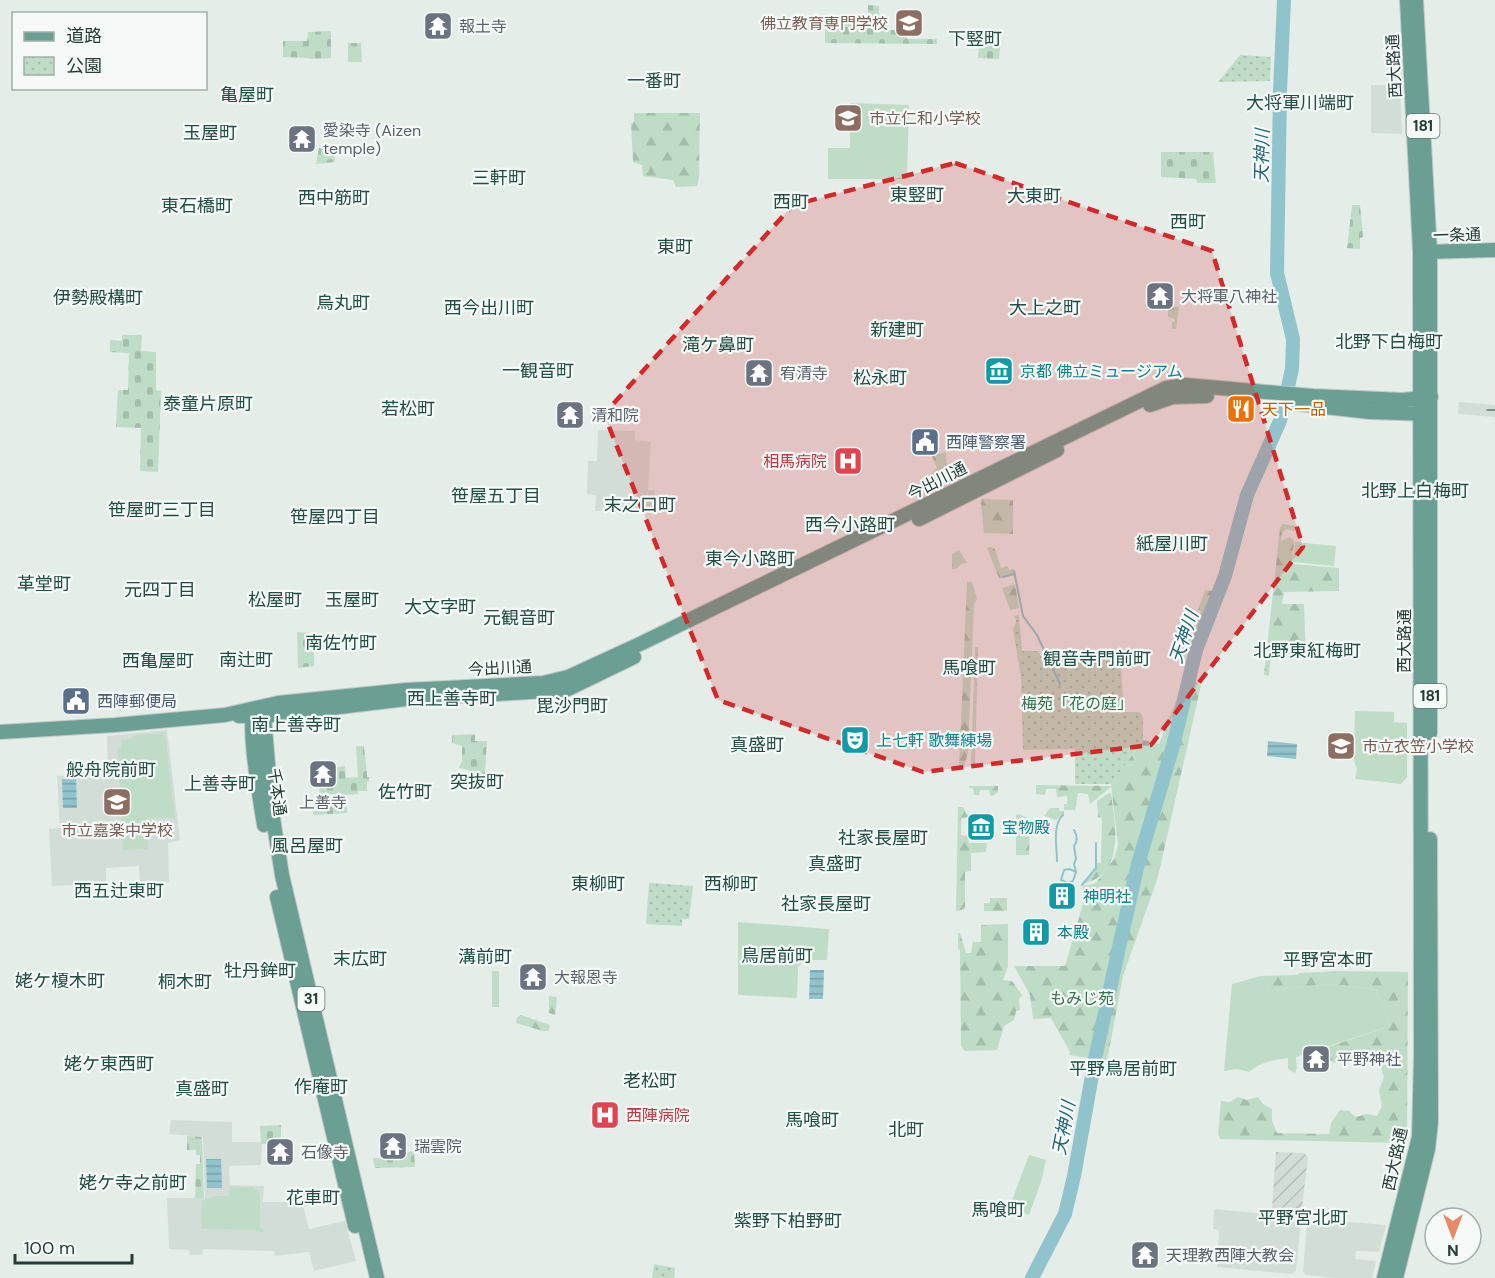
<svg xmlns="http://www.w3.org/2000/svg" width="1495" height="1278" font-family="'DM Sans','Noto Sans JP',sans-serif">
<defs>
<pattern id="industrial-furrows" width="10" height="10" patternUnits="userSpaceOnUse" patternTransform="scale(1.5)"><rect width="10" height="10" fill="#d3ddd8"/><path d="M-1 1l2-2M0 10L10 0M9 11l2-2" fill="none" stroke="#b5bfba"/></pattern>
<pattern id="forest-firs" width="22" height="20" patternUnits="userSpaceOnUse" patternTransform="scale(1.5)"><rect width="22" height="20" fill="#bfdcc7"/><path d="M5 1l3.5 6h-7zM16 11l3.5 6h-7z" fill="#a4beac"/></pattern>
<pattern id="cemetery-stones" width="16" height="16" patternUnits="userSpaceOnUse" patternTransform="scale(1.5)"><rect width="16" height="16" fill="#bfdcc7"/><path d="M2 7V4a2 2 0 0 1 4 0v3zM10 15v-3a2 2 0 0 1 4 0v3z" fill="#a4beac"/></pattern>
<pattern id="park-dots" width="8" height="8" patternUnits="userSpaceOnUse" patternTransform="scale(1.5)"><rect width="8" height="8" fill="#bfdcc7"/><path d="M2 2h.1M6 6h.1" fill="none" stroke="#a4beac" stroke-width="1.8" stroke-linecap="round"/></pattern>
<pattern id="water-rules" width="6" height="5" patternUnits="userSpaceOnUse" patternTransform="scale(1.5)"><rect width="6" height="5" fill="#91c3cd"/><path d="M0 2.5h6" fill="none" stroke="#76a0a7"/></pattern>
</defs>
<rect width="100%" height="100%" fill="#e5ede9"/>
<g fill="#d3ddd8">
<path d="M 1371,85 L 1400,85 L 1402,134 L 1371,133 Z"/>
<path d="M 1459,402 L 1495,405 L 1495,417 L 1458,414 Z"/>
<path d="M 598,430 L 635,431 L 635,440 L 651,442 L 648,490 L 655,490 L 654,511 L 595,511 L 596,495 L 587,494 L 588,461 L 597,461 Z"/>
<path d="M 167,730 L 180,840 L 168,843 L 169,882 L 140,883 L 139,866 L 106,868 L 106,884 L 52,886 L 49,829 L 60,828 L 57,776 L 108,773 L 107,736 Z"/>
<path d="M 171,1120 L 232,1122 L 232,1142 L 260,1142 L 262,1144 L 261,1165 L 229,1166 L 230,1185 L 264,1186 L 263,1202 L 302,1202 L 309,1229 L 345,1221 L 356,1261 L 314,1271 L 309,1252 L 275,1256 L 274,1251 L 203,1249 L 202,1255 L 190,1255 L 189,1250 L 169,1249 L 167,1198 L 205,1198 L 203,1137 L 169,1134 Z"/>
<path d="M 1214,1209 L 1298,1217 L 1301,1221 L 1296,1271 L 1292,1274 L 1217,1267 L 1219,1230 L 1213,1229 Z"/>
<path d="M 1312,1219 L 1386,1225 L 1379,1252 L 1356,1251 L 1355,1259 L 1376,1261 L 1372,1278 L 1335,1278 L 1306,1275 L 1303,1271 L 1307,1224 Z"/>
</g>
<path fill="url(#industrial-furrows)" d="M 1276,1152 L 1304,1153 L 1308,1157 L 1302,1208 L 1298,1211 L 1272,1208 Z"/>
<g fill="#bfdcc7">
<path d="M 850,103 L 909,105 L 907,179 L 828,179 L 828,148 L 850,148 Z"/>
<path d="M 1295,542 L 1336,546 L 1334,566 L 1293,562 Z"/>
<path d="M 1355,711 L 1394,712 L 1394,722 L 1407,723 L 1407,777 L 1401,784 L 1355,779 L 1357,769 L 1354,761 Z"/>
<path d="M 165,733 L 175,818 L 147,818 L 148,849 L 123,850 L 118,752 L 121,746 L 121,740 L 131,739 L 135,735 Z"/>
<path d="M 738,922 L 829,929 L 827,960 L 805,960 L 798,967 L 797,998 L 738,995 Z"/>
<rect x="492" y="971" width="7" height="36"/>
<path d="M 1261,976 L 1270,990 L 1333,984 L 1376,990 L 1390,1026 L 1296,1057 L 1297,1068 L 1295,1073 L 1288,1069 L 1288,1058 C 1273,1060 1260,1062 1249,1072 L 1237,1069 L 1224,1071 L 1232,984 Z"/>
<path d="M 1029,1155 L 1046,1160 L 1041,1182 L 1029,1215 L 1009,1208 Z"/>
<path d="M 230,1187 L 252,1187 L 260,1193 L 260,1228 L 263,1229 L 263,1232 L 257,1232 L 256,1230 L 201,1229 L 202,1201 L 213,1196 L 229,1196 Z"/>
</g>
<g fill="url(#forest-firs)">
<path d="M 634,113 L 700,113 L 699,178 L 697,186 L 676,187 L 673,180 L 643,176 L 642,165 L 633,162 L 631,123 L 634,122 Z"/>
<path d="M 946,453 L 948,477 L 938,484 L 924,482 L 937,468 L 931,454 Z"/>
<path d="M 982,499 L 1013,500 L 1013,534 L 984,533 L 981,503 Z"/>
<path d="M 1282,524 L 1297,526 L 1294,531 L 1286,529 L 1282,534 L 1281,541 L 1289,537 L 1294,541 L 1292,564 L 1339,568 L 1339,591 L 1284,592 L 1282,604 L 1304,604 L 1306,656 L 1271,655 L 1269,676 L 1264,675 L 1280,528 Z"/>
<path d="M 991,547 L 995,549 L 1001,568 L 1008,566 L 1009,570 L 1013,569 L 1014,575 L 999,578 L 987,548 Z"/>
<path d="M 959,550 L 967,563 L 961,564 L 956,569 L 952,569 L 952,554 Z"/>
<path d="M 967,582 L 972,582 L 977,599 L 974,604 L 968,752 L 964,767 L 959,766 Z"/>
<path d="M 1015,584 L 1019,608 L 1010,610 L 1002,588 Z"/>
<path d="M 1215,585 L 1217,585 L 1186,675 L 1201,685 L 1158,877 L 1123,976 L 1107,1061 L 1069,1055 L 1070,1052 L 1051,1018 L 1033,1019 L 1030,995 L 1014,966 L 1065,966 L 1085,897 L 1082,893 L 1083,886 L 1096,883 L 1114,859 L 1118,845 L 1111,784 L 1143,740 L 1159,744 L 1183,683 L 1187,657 L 1201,611 L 1198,610 L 1205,590 L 1212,591 Z"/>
<path d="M 975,647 L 978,647 L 975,767 L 971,765 Z"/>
<path d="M 1036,785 L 1110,786 L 1111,787 L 1090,804 L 1088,794 L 1078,793 L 1075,810 L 1064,810 L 1064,804 L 1067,804 L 1067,796 L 1057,797 L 1056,789 L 1046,789 L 1045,795 L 1036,794 Z"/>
<path d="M 969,786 L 998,786 L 998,792 L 993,796 L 990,795 L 989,790 L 980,790 L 979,795 L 974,795 L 973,788 L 969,788 Z"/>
<path d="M 1109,793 L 1111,794 C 1116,827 1125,875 1082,884 L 1094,873 L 1096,863 L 1101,863 L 1102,818 L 1098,817 L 1097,801 Z"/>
<path d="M 958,807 L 963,807 L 969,817 L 961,818 L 961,835 L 968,836 L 969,843 L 987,843 L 986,852 L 971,853 L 971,871 L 965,872 L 965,907 L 962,910 L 956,911 Z"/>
<path d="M 1050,808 L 1059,808 L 1059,811 L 1064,811 L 1064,813 L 1056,820 L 1044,816 Z"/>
<path d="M 1019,814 L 1030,819 L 1029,855 L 1016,855 L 1016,815 Z"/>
<path d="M 990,898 L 1007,898 L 1007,911 L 984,911 L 984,903 L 990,903 Z"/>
<path d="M 1008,924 L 1008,966 L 1003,980 L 1012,981 L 1022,995 L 1019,999 L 1020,1010 L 1016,1011 L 1014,1020 L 1004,1026 L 997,1050 L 965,1051 L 961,1046 L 960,950 L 958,949 L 958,933 L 960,933 L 966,953 L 971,953 L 973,942 L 981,942 L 981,925 Z"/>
<path d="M 1338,971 L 1408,972 L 1407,1138 L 1402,1143 L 1220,1139 L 1218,1134 L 1221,1101 L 1230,1102 L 1238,1097 L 1247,1100 L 1258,1097 L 1263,1104 L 1272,1109 L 1272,1121 L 1277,1133 L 1329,1134 L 1331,1123 L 1340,1110 L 1349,1111 L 1356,1117 L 1367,1114 L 1377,1116 L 1382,1106 L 1379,1090 L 1384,1077 L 1380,1065 L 1368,1053 L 1355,1059 L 1334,1063 L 1323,1056 L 1308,1054 L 1390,1026 L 1376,990 L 1333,984 L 1270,990 L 1261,976 L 1298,975 L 1299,973 Z"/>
<path d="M 549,996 L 557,997 L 555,1015 L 549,1013 Z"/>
<path d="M 521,1015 L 550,1025 L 549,1031 L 543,1031 L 516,1023 L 517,1017 Z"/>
</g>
<g fill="url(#cemetery-stones)">
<path d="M 868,5 L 879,6 L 879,19 L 882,19 L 882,30 L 907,30 L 907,39 L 937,39 L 937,44 L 825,43 L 825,21 L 868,22 Z"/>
<path d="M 331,31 L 331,58 L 309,59 L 309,58 L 283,57 L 283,41 L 307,41 L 308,32 Z"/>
<path d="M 980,36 L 1001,38 L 999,59 L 978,58 Z"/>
<path d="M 348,43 L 361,43 L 362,62 L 348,62 Z"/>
<path d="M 319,148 L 334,148 L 335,162 L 316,164 Z"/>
<path d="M 1161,152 L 1213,152 L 1216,183 L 1197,183 L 1196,179 L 1161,177 Z"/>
<path d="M 1352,205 L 1360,205 L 1363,237 L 1360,238 L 1360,249 L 1347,248 Z"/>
<path d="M 122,335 L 142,335 L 141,351 L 156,352 L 156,390 L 161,391 L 158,472 L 140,471 L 141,428 L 116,427 L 118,390 L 128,390 L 129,353 L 110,352 L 110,340 L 122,341 Z"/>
<path d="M 297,632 L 310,633 L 312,635 L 311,651 L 314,651 L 314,666 L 298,668 Z"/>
<path d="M 475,734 L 475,741 L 487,741 L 484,786 L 479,785 L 479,773 L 469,772 L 469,770 L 459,768 L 462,761 L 462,746 L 452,743 L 452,735 Z"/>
<path d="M 356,746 L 364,746 L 367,774 L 367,777 L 369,777 L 369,781 L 367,782 L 367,791 L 358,791 L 358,794 L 346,795 L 347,813 L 313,815 L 313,809 L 321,808 L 319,786 L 333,785 L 331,768 L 345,766 L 346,778 L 358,777 Z"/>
<path d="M 281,1125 L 281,1144 L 261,1144 L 260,1126 Z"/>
<path d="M 187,1136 L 202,1137 L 204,1198 L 195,1198 L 196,1164 L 200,1164 L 200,1155 L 196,1155 L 196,1150 L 187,1150 Z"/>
<path d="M 414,1151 L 415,1167 L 375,1168 L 373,1158 L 396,1159 L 398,1154 Z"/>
</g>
<g fill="url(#park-dots)">
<path d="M 1240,55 L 1271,57 L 1270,81 L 1218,82 Z"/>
<path d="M 1168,307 L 1179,307 L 1176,329 L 1172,329 L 1172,322 L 1175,322 L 1175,319 L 1168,317 Z"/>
<path d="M 1019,615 L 1022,651 L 1038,651 L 1046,666 L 1058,662 L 1058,655 L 1120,655 L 1124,712 L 1140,712 L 1143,718 L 1143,740 L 1111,784 L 1075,784 L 1075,749 L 1023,750 L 1021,678 L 1013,629 L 1016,622 L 1015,616 Z"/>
<path d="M 649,883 L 693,886 L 689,919 L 682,919 L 682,926 L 646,924 Z"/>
<path d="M 654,1264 L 675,1268 L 674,1278 L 652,1278 Z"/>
</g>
<g fill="url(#water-rules)">
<path d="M 1268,741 L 1297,744 L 1296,759 L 1267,756 Z"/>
<path d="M 62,779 L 76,779 L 77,808 L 63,808 Z"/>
<path d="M 810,970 L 824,970 L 823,999 L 809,999 Z"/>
<path d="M 206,1159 L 221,1159 L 222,1188 L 207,1188 Z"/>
</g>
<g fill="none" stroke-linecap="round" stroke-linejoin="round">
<g stroke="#91c3cd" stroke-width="2">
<path d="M 1014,571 L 1023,616 L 1037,635 L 1060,684"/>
<path d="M 1003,577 L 1014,574"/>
<path d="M 1057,861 C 1057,847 1052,825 1063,815"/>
<path d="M 1070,884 L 1061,880 L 1064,870 L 1069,869 L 1076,872"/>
<path d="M 1063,885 L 1073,881 L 1076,872 L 1074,864 L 1076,859 L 1074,846 C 1078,841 1077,835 1074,830"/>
<path d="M 1082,885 L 1096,868 L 1096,843"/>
</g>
<path stroke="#91c3cd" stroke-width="14" d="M 1032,1278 L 1065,1214 L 1074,1176 L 1095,1059 L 1121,938 L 1138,864 L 1173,746 L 1196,650 L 1225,576 L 1247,495 L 1280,421 L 1292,369 L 1293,339 L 1277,273 L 1280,92 L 1284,0"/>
<g stroke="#c2c9c7" stroke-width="16">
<g id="major">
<path d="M 1416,0 L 1430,252 L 1430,733"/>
<path d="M 1422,252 L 1495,250"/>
<path d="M 1289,403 L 1370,412 L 1429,414"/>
<path d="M 1150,405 L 1173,397 L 1207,396"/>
<path d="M 919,519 L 1057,450"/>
<path d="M 259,709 L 264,716 L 272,812 L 282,875 L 377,1278"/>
<path d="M 254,711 C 247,726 261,805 264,825"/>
<path d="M 239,716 L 264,716 L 406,699 L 566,690 L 634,657"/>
<path d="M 0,732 L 115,725 L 225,715 L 278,703 L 406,690 L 543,683 L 568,677 L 642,643 L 1166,388 L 1186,385 L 1313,396 L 1403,400 L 1431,397"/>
<path d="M 277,897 L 355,1226"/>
<path d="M 1384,1278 L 1419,1137 L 1421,1055 L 1420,252 L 1407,0"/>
<path d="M 1396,1278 L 1428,1149 L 1431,1122 L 1430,839"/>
</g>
</g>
<use href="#major" stroke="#6c9f93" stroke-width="14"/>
<path stroke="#607972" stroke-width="1.5" d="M 1487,410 L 1495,410"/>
</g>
<path fill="#d62828" fill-opacity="0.2" stroke="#d62828" stroke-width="4.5" stroke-dasharray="12 8" stroke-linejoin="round" d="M 955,163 L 1212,251 L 1303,547 L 1151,745 L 923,772 L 718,700 L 604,414 L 793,205 Z"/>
<defs>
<g id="university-square" transform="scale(1.5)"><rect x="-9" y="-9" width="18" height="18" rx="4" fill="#8d6e63" stroke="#f5f9f7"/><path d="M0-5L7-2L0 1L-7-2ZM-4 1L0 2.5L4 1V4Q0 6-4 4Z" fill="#fff"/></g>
<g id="temple-square" transform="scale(1.5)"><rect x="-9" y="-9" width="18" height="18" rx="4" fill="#6b7280" stroke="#f5f9f7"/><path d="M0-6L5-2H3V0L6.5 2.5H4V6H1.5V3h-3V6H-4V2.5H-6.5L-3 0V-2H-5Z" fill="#fff"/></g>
<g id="school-square" transform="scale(1.5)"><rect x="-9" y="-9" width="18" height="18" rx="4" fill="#8d6e63" stroke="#f5f9f7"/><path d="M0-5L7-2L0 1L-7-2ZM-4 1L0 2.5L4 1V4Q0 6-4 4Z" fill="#fff"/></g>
<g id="museum-square" transform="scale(1.5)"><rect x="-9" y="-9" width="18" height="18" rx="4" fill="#0f9aa8" stroke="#f5f9f7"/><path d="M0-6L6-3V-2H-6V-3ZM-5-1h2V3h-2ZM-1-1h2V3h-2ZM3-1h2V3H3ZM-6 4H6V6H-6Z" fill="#fff"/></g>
<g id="restaurant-square" transform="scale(1.5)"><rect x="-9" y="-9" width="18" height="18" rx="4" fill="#e8710a" stroke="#f5f9f7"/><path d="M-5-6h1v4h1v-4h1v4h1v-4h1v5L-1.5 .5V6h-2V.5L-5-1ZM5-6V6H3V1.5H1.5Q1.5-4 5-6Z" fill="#fff"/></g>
<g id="civic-square" transform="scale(1.5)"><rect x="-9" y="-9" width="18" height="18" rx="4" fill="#5c6f8a" stroke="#f5f9f7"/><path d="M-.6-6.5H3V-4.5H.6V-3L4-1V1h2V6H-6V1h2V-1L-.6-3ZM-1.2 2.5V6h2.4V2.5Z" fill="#fff"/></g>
<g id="hospital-square" transform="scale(1.5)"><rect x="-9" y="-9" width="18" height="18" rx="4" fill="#e0444e" stroke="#f5f9f7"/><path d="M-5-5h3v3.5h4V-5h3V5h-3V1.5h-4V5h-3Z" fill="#fff"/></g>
<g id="theatre-square" transform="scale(1.5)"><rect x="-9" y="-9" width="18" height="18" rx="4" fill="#0f9aa8" stroke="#f5f9f7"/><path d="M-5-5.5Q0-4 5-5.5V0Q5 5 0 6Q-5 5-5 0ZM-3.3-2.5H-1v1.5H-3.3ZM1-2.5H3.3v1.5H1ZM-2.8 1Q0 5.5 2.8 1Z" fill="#fff"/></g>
<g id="building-square" transform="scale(1.5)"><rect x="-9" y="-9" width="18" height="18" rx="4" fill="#0f9aa8" stroke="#f5f9f7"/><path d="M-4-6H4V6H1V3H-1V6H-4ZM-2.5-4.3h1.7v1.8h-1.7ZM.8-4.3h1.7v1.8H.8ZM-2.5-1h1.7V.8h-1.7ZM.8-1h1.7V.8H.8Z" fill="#fff"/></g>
</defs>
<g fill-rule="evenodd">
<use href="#university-square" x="909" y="23"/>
<use href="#temple-square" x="438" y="26"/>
<use href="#school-square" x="848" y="118"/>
<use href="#temple-square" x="302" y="139"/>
<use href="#temple-square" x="1160" y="296"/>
<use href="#museum-square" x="999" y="371"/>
<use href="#temple-square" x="759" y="373"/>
<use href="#restaurant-square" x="1241" y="409"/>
<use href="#temple-square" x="570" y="415"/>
<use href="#civic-square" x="925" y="442"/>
<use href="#hospital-square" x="848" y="461"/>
<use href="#civic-square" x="76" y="701"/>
<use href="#theatre-square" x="855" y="740"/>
<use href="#school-square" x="1341" y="746"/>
<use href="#temple-square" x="323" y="774"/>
<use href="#school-square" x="117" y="802"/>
<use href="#museum-square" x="981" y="827"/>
<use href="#building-square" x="1062" y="896"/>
<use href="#building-square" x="1036" y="932"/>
<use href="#temple-square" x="533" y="977"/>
<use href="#temple-square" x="1316" y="1059"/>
<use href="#hospital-square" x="605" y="1115"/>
<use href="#temple-square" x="393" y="1146"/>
<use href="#temple-square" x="280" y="1152"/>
<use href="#temple-square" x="1145" y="1255"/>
</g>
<g text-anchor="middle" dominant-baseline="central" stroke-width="4.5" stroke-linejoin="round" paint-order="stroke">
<g fill="#f5f9f7" stroke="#637571" stroke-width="1.5">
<rect x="1406.5" y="114" width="33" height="24" rx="4.5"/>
<rect x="1413.5" y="684" width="33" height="24" rx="4.5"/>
<rect x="297.5" y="987" width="27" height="24" rx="4.5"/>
</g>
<g font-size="15" font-weight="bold" fill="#253d37">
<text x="1423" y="126">181</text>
<text x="1430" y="696">181</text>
<text x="311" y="999">31</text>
</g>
<g font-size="16" fill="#785e54" stroke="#f5f9f7" text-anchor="start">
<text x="888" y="23" text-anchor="end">佛立教育専門学校</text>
<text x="869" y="118">市立仁和小学校</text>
<text x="1362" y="746">市立衣笠小学校</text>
<text x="117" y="830" text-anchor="middle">市立嘉楽中学校</text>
</g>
<g font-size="16" fill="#5b616d" stroke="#f5f9f7" text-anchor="start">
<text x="459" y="26">報土寺</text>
<text x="323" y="130">愛染寺 (Aizen<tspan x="323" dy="18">temple)</tspan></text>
<text x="1181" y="296">大将軍八神社</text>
<text x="780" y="373">宥清寺</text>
<text x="591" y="415">清和院</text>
<text x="323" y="802" text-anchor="middle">上善寺</text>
<text x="554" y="977">大報恩寺</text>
<text x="1337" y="1059">平野神社</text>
<text x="414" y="1146">瑞雲院</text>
<text x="301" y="1152">石像寺</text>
<text x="1166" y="1255">天理教西陣大教会</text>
</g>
<g font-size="16" fill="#253d37" stroke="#f5f9f7">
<text transform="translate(1394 66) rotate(-93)">西大路通</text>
<text transform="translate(1457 235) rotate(-2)">一条通</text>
<text transform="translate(937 481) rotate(-27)">今出川通</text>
<text transform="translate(1404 641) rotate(-90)">西大路通</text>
<text transform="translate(500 668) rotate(-3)">今出川通</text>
<text transform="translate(277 792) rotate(82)">千本通</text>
<text transform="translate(1395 1159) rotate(-78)">西大路通</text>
</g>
<g font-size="16" fill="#0d838f" stroke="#f5f9f7" text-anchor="start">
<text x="1020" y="371">京都 佛立ミュージアム</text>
<text x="876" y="740">上七軒 歌舞練場</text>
<text x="1002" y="827">宝物殿</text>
<text x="1083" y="896">神明社</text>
<text x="1057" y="932">本殿</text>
</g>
<g font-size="16" fill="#c56008" stroke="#f5f9f7" text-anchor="start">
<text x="1262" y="409">天下一品</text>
</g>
<g font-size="16" fill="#4e5e75" stroke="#f5f9f7" text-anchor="start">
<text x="946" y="442">西陣警察署</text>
<text x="97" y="701">西陣郵便局</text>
</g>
<g font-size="16" fill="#be3a42" stroke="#f5f9f7" text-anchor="end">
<text x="827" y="461">相馬病院</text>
<text x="626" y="1115" text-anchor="start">西陣病院</text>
</g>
<g font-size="16" fill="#32724b" stroke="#f5f9f7">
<text x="1077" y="703">梅苑「花の庭」</text>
<text x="1082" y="998">もみじ苑</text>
</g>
<g font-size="18" fill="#224e44" stroke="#f5f9f7">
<text x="975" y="39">下竪町</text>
<text x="654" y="81">一番町</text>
<text x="247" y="95">亀屋町</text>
<text x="1300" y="103">大将軍川端町</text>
<text x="210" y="133">玉屋町</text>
<text x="499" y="178">三軒町</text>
<text x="917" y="195">東竪町</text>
<text x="1034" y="196">大東町</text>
<text x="334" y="198">西中筋町</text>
<text x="791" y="202">西町</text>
<text x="197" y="206">東石橋町</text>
<text x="1188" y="222">西町</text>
<text x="675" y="247">東町</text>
<text x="98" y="298">伊勢殿構町</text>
<text x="343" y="303">烏丸町</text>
<text x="489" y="308">西今出川町</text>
<text x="1045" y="308">大上之町</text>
<text x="897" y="330">新建町</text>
<text x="1389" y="342">北野下白梅町</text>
<text x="718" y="345">滝ケ鼻町</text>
<text x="538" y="371">一観音町</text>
<text x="880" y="378">松永町</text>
<text x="208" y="404">泰童片原町</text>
<text x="408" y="409">若松町</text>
<text x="1415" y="491">北野上白梅町</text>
<text x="496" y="496">笹屋五丁目</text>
<text x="640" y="505">末之口町</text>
<text x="162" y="510">笹屋町三丁目</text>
<text x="335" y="517">笹屋四丁目</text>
<text x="850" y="525">西今小路町</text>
<text x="1172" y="544">紙屋川町</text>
<text x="750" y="559">東今小路町</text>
<text x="44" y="584">革堂町</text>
<text x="160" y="590">元四丁目</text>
<text x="275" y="600">松屋町</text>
<text x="352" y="600">玉屋町</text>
<text x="440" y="607">大文字町</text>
<text x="519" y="618">元観音町</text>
<text x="341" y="643">南佐竹町</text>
<text x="1307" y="651">北野東紅梅町</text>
<text x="1097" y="659">観音寺門前町</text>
<text x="246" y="660">南辻町</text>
<text x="158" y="661">西亀屋町</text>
<text x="969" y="668">馬喰町</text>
<text x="452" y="699">西上善寺町</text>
<text x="572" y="706">毘沙門町</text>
<text x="296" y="725">南上善寺町</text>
<text x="757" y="745">真盛町</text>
<text x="111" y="770">般舟院前町</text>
<text x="477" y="782">突抜町</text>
<text x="220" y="784">上善寺町</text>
<text x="405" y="792">佐竹町</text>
<text x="883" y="838">社家長屋町</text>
<text x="307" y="846">風呂屋町</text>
<text x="835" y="864">真盛町</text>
<text x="598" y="884">東柳町</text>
<text x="731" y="884">西柳町</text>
<text x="119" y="891">西五辻東町</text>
<text x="826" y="904">社家長屋町</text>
<text x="777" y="956">鳥居前町</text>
<text x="485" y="957">溝前町</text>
<text x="360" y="959">末広町</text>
<text x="1328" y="960">平野宮本町</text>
<text x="260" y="971">牡丹鉾町</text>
<text x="60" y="981">姥ケ榎木町</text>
<text x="185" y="982">桐木町</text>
<text x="109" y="1064">姥ケ東西町</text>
<text x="1123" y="1069">平野鳥居前町</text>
<text x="650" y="1081">老松町</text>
<text x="321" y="1087">作庵町</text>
<text x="202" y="1089">真盛町</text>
<text x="812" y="1120">馬喰町</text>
<text x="906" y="1130">北町</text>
<text x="133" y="1183">姥ケ寺之前町</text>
<text x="313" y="1198">花車町</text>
<text x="998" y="1210">馬喰町</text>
<text x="1303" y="1218">平野宮北町</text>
<text x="788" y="1221">紫野下柏野町</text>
</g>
<g font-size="18" font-style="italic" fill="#236776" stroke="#f5f9f7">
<text transform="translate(1262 156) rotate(-89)">天神川</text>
<text transform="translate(1184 637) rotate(-71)">天神川</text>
<text transform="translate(1064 1128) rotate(-79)">天神川</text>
</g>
</g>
<rect x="12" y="12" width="195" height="78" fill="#f5f9f7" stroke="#a2aeaa" stroke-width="1.5"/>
<rect x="24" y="32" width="30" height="9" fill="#6c9f93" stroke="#a2aeaa" stroke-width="1.5"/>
<text x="66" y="42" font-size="18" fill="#253d37">道路</text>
<rect x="24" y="57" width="30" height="18" fill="url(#park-dots)" stroke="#a2aeaa" stroke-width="1.5"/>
<text x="66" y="72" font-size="18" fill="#253d37">公園</text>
<g transform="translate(1453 1236) rotate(180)"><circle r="28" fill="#f5f9f7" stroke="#a2aeaa" stroke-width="1.5"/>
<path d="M0-4.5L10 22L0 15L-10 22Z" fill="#e88967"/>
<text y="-9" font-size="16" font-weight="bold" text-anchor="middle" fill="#253d37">N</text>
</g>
<path d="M15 1254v9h117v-9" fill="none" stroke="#253d37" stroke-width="3"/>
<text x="24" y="1254" font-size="18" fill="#253d37" stroke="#f5f9f7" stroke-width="4.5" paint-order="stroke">100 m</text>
</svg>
